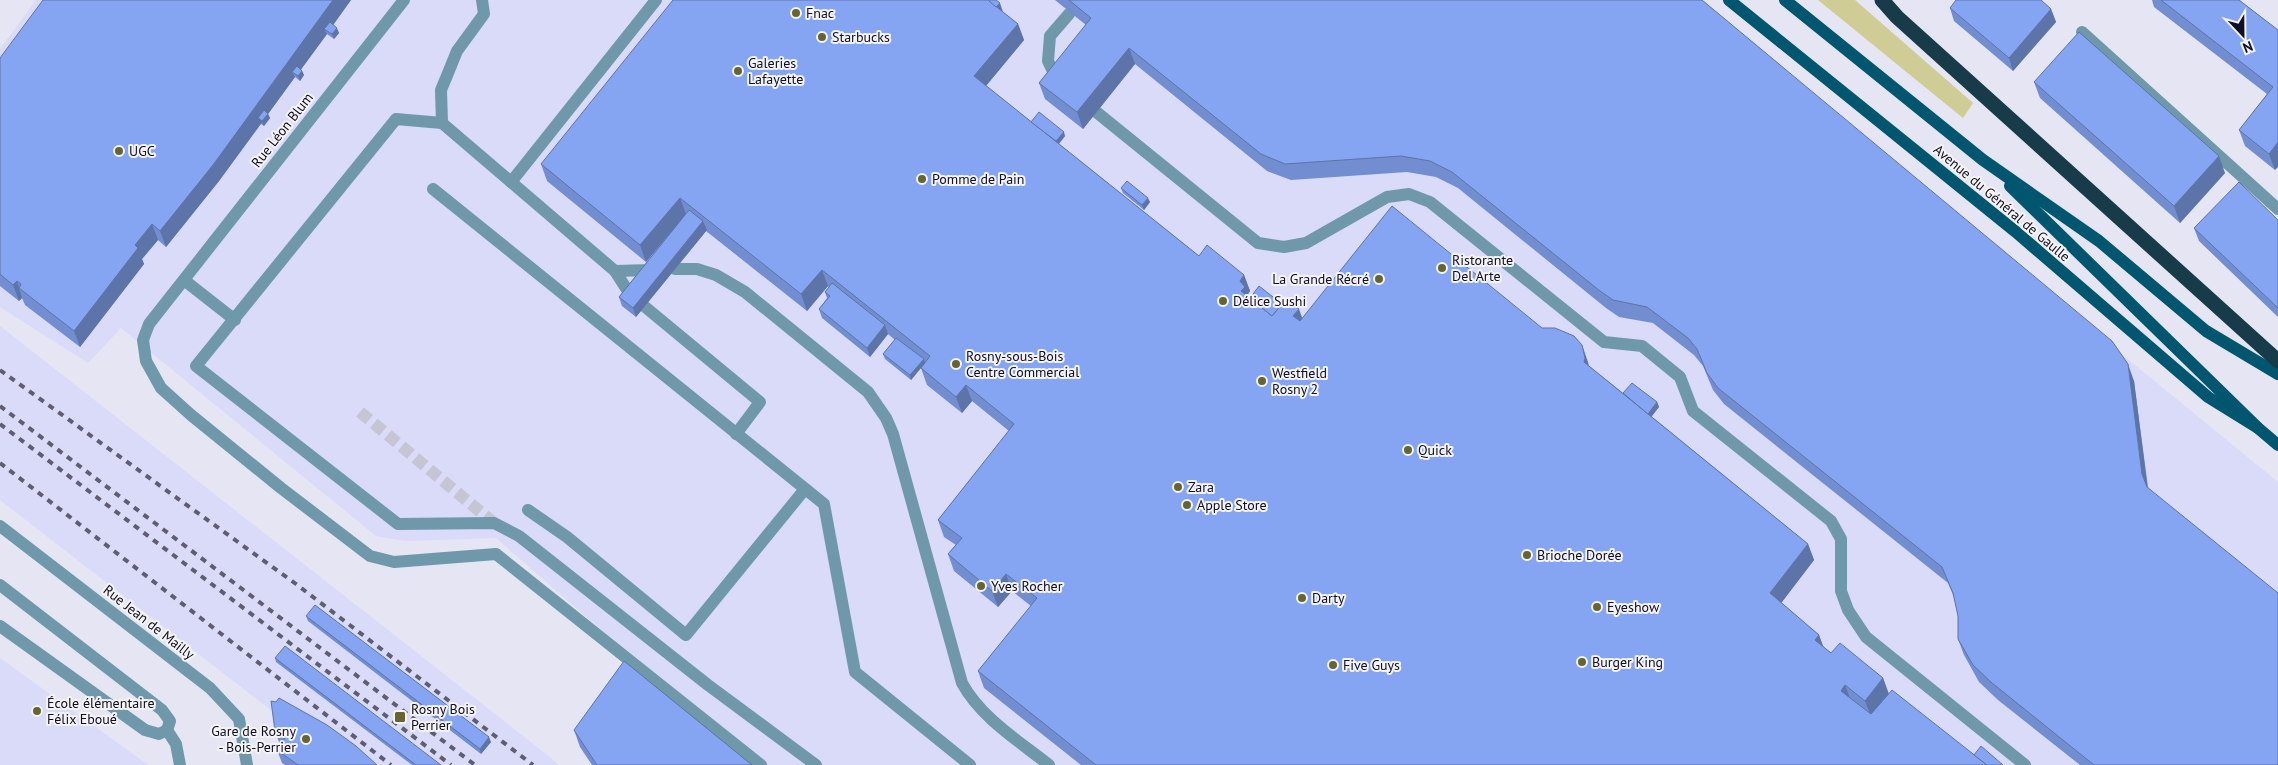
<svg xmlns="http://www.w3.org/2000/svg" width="2278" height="765" font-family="'PT Sans',sans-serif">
<rect width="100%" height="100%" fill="#e5e5f3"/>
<g fill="#dadaf9">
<path d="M 36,0 L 1689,0 L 2278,482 L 2278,765 L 756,765 L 496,538 L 405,541 L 376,536 L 121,328 L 88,363 L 0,307 L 0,49 Z"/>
<path d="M 0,326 L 546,754 L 559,765 L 285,765 L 282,763 L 276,714 L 0,500 Z"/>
<path d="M 0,658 L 148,765 L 0,765 Z"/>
</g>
<path fill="#cfcd95" d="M 1818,0 L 1855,0 L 1973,103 L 1963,118 Z"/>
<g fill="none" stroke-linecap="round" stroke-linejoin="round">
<path stroke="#c5c5d4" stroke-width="12" stroke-dasharray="12 6" stroke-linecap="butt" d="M 360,412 L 494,523"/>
<g stroke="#6f99ab" stroke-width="12">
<path d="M 404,0 L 149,324 L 143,340 L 146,361 L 161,388 L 191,415 L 281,488 L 370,556 L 394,562 L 496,554 L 761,765"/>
<path d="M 482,0 L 484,14 L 457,51 L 446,78 L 441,90 L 442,123 L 615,271 L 651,270"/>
<path d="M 2082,32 L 2278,209"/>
<path d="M 1058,82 L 1048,61 L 1050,36 L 1069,14"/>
<path d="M 1084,102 L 1258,243 L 1284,247 L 1306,243 L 1387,197 L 1409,194 L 1430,202 L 1604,342 L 1642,346 L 1680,377 L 1693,411 L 1831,521 L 1841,539 L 1841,591 L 1848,610 L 1866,637 L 2025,765"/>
<path d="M 442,123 L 396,119 L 196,366 L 398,524 L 494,523 L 519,536 L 708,685 L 816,765"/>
<path d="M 511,182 L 656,0"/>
<path d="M 433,189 L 824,504 L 855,672 L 970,765"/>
<path d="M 675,269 L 697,269 L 716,275 L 745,292 L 868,392 L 886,418 L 893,434 L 962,683 C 981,718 1019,741 1049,765"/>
<path d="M 615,271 L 631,296"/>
<path d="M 184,280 L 235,320"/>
<path d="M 644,306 L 760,402 L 736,434"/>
<path d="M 528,510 L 567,537 L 686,635 L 805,489"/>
<path d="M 0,526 L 210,688 L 239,719 L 247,765"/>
<path d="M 0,585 L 162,710 L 170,721 L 167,730 L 159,734 L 145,730 L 0,626"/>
<path d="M 167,730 L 176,744 L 180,765"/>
</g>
<g stroke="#01566f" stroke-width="12">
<path d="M 1729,0 L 2016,232 L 2208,397 L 2258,428"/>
<path d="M 1785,0 L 1983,160 L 2099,241 L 2206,331 L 2278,374"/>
<path d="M 2010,186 L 2258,428 L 2278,445"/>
</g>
<path stroke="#173b49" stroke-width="15" d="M 1882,0 L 1897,17 L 2278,361"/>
<g stroke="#5f5d72" stroke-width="4" stroke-dasharray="6 6" stroke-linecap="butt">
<path d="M 0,370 L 296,584 L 533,765"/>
<path d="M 0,406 L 475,765"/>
<path d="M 0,424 L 451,765"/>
<path d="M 0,463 L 391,765"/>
</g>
</g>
<g fill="#728ed0">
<path d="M 351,0 L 333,25 L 339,33 L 334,39 L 327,34 L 301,69 L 304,75 L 300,81 L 295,77 L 268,114 L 270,118 L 264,126 L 261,124 L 219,181 L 166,247 L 158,240 L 142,259 L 144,264 L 80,347 L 25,305 L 22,298 L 19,301 L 0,286 L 0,58 Z"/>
<path d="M 1055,0 L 1702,0 L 2134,381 L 2148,487 L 2278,765 L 2080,765 L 1998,700 L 1979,682 L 1964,655 L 1958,639 L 1958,616 L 1954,597 L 1948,583 L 1724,404 L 1713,390 L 1703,366 L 1694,355 L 1653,323 L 1619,317 L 1606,308 L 1458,188 L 1436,177 L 1407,172 L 1291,180 L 1267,171 L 1135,64 L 1083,129 L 1045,99 L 1039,83 L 1086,25 Z"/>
<path d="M 2152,0 L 2239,0 L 2278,30 L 2275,170 L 2245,146 L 2239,130 L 2267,94 L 2154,7 Z"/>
<path d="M 1950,8 L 2051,9 L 2056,22 L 2013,71 L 1954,21 Z"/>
<path d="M 1003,12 L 1018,24 L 1024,40 L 986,86 L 1031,122 L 1065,136 L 1059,144 L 1199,256 L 1244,275 L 1250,291 L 1248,294 L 1250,298 L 1282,304 L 1302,319 L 1589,366 L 1623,393 L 1657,402 L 1659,407 L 1651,416 L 1808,544 L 1814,560 L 1781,603 L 1819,635 L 1823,647 L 1831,653 L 1883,678 L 1888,693 L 1974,755 L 2003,765 L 1081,765 L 984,688 L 978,671 L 1031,606 L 1012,591 L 998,607 L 954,571 L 948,554 L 956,545 L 944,537 L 938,520 L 1009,431 L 972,401 L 962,413 L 927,385 L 921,368 L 911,380 L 885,359 L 883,354 L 895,340 L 888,334 L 870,357 L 822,318 L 819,309 L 827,298 L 825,292 L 829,287 L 828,286 L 807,311 L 706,231 L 636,317 L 622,306 L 619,297 L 680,220 L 646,262 L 547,181 L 541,164 Z"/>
<path d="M 2034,82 L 2225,173 L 2180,223 L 2040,98 Z"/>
<path d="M 1121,188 L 1150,202 L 1144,210 L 1123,193 Z"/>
<path d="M 2278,220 L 2278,317 L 2199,241 L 2194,228 Z"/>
<path d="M 306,616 L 491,742 L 481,754 L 308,621 Z"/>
<path d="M 275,658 L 441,765 L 412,765 L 276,662 Z"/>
<path d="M 574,730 L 752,765 L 592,765 L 580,747 Z"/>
<path d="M 275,731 L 377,765 L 285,765 L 282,763 L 277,750 L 280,745 Z"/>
</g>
<g fill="#5d74a9">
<path d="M 333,0 L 351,0 L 328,32 L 324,29 L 327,34 L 297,75 L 292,72 L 295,77 L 268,114 L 270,118 L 264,126 L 262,122 L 219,181 L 166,247 L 160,231 Z"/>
<path d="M 1000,3 L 1003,12 L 994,10 Z"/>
<path d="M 2051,9 L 2056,22 L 2013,71 L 2009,58 Z"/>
<path d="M 1018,24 L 1024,40 L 980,93 L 974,76 Z"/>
<path d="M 337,28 L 339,33 L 334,39 L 332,34 Z"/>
<path d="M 1129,48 L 1135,64 L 1083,129 L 1077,112 Z"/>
<path d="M 302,71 L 304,75 L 300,81 L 298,76 Z"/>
<path d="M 1064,132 L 1065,136 L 1053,151 L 1051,147 Z"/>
<path d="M 2278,142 L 2278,167 L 2275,170 L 2269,154 Z"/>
<path d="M 2219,156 L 2225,173 L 2180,223 L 2174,206 Z"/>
<path d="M 680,198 L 686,214 L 646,262 L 640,245 Z"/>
<path d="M 1148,198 L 1150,202 L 1144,210 L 1142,205 Z"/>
<path d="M 703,221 L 707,230 L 636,317 L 633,308 Z"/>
<path d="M 152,224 L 158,240 L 142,259 L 144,264 L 80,347 L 74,331 L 135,245 Z"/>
<path d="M 822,270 L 828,286 L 807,311 L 801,294 Z"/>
<path d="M 1244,275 L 1250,291 L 1248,294 L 1251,303 L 1241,291 L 1240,281 Z"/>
<path d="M 17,281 L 22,298 L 19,301 L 13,285 Z"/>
<path d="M 1299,309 L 1305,326 L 1293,316 Z"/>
<path d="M 885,325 L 888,334 L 870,357 L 867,348 Z"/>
<path d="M 1582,345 L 1588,362 L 1591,375 L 1584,362 Z"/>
<path d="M 924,359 L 925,363 L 911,380 L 910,375 Z"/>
<path d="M 2128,364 L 2134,381 L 2148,491 L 2142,474 Z"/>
<path d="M 966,385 L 972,401 L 962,413 L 956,397 Z"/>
<path d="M 1657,402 L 1659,407 L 1646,424 L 1644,419 Z"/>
<path d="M 1808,544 L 1814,560 L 1776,610 L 1770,593 Z"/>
<path d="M 1006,574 L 1012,591 L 998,607 L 992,591 Z"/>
<path d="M 1819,635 L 1825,651 L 1815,640 Z"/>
<path d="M 1883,678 L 1889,694 L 1871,717 L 1865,701 Z"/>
<path d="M 1845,685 L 1851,701 L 1841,691 Z"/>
<path d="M 489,737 L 491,742 L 481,754 L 480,749 Z"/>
</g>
<g fill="#85a5f2" stroke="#5d74a9">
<path d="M 43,0 L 333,0 L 213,165 L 160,231 L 152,224 L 135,245 L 138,248 L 74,331 L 19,288 L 21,284 L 17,281 L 13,285 L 0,274 L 0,58 Z"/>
<path d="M 673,0 L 988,0 L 1018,24 L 974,76 L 1199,256 L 1207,245 L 1244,275 L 1240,281 L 1245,287 L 1241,291 L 1272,316 L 1286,299 L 1299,309 L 1293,316 L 1300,321 L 1392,206 L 1542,328 L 1555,328 L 1574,336 L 1582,345 L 1585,358 L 1584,362 L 1808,544 L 1770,593 L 1819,635 L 1815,640 L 1831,653 L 1840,643 L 1883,678 L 1865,701 L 1845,685 L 1841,691 L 1871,714 L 1892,690 L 1987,765 L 1096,765 L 978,671 L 1037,598 L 1006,574 L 992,591 L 948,554 L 962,538 L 938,520 L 1014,424 L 966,385 L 956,397 L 921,368 L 930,356 L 822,270 L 801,294 L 680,198 L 640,245 L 541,164 Z"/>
<path d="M 988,0 L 996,0 L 1000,3 L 996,7 Z"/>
<path d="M 1069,0 L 1702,0 L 2112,341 L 2128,364 L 2142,474 L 2147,487 L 2278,593 L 2278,765 L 2094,765 L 1992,683 L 1973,665 L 1958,639 L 1958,616 L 1953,593 L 1942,567 L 1718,388 L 1707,373 L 1697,349 L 1688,338 L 1647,307 L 1613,300 L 1600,291 L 1452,172 L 1430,161 L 1401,156 L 1285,164 L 1261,154 L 1129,48 L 1077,112 L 1039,83 L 1091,18 Z"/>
<path d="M 1956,0 L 2041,0 L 2051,9 L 2009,58 L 1950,8 Z"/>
<path d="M 2161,0 L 2239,0 L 2278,30 L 2278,142 L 2269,154 L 2239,130 L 2273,87 Z"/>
<path d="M 330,22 L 337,28 L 332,34 L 324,29 Z"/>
<path d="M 2079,32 L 2219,156 L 2174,206 L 2034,82 Z"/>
<path d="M 297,66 L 302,71 L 298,76 L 292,72 Z"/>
<path d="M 264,110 L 268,114 L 262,121 L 258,118 Z"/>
<path d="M 1039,112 L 1064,132 L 1056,141 L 1031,122 Z"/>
<path d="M 1127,181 L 1148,198 L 1142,205 L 1121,188 Z"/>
<path d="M 2239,182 L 2278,220 L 2278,308 L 2194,228 Z"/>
<path d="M 689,210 L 703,221 L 633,308 L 619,297 Z"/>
<path d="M 832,283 L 885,325 L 867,348 L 819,309 L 830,296 L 825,292 Z"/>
<path d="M 1259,286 L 1282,304 L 1272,316 L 1250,298 Z"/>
<path d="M 896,338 L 924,359 L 910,375 L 883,354 Z"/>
<path d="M 1632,383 L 1657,402 L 1648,414 L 1623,393 Z"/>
<path d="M 315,605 L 489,737 L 480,749 L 306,616 Z"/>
<path d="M 285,646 L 441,765 L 416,765 L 275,658 Z"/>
<path d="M 624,661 L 752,765 L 597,765 L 574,730 Z"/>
<path d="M 279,698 L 327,725 L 356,746 L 377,765 L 298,765 L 277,750 L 285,738 L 275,731 L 271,701 L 276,702 Z"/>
<path d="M 1981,746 L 2003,765 L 1987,765 L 1974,755 Z"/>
</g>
<g fill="#666430" stroke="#f4f4f4" stroke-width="2">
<circle cx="796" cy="13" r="5"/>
<circle cx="822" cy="37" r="5"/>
<circle cx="738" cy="71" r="5"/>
<circle cx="119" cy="151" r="5"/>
<circle cx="922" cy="179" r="5"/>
<circle cx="1442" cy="268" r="5"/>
<circle cx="1379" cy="279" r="5"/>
<circle cx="1223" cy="301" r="5"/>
<circle cx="956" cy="364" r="5"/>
<circle cx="1262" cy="381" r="5"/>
<circle cx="1408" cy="450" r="5"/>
<circle cx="1178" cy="487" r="5"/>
<circle cx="1187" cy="505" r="5"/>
<circle cx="1527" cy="555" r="5"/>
<circle cx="981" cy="586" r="5"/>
<circle cx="1302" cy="598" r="5"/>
<circle cx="1597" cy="607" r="5"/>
<circle cx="1582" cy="662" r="5"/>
<circle cx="1333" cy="665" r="5"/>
<circle cx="37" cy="711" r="5"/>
<rect x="394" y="711" width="12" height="12" rx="2.5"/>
<circle cx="306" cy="739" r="5"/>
</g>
<g text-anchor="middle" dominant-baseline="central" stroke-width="4" stroke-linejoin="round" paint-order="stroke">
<g font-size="14" fill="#100d25" stroke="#f4f4f4" text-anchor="start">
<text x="806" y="13">Fnac</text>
<text x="832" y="37">Starbucks</text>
<text x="748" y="63">Galeries<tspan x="748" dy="16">Lafayette</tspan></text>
<text x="129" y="151">UGC</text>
<text x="932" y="179">Pomme de Pain</text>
<text x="1452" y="260">Ristorante<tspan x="1452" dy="16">Del Arte</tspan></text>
<text x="1369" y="279" text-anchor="end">La Grande Récré</text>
<text x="1233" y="301">Délice Sushi</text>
<text x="966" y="356">Rosny-sous-Bois<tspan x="966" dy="16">Centre Commercial</tspan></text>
<text x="1272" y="373">Westfield<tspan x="1272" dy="16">Rosny 2</tspan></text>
<text x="1418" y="450">Quick</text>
<text x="1188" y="487">Zara</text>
<text x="1197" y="505">Apple Store</text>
<text x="1537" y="555">Brioche Dorée</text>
<text x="991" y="586">Yves Rocher</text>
<text x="1312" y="598">Darty</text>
<text x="1607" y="607">Eyeshow</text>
<text x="1592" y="662">Burger King</text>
<text x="1343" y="665">Five Guys</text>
<text x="47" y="703">École élémentaire<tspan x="47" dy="16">Félix Eboué</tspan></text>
<text x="411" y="709">Rosny Bois<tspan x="411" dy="16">Perrier</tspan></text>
<text x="296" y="731" text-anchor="end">Gare de Rosny<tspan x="296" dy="16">- Bois-Perrier</tspan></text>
</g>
<g font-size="14" fill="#100d25" stroke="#f4f4f4">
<text transform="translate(282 130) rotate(-52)">Rue Léon Blum</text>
<text transform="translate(2002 203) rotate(40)">Avenue du Général de Gaulle</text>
<text transform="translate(149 622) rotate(38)">Rue Jean de Mailly</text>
</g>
</g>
<g transform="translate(2243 35) rotate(158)" stroke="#f4f4f4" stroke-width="4" paint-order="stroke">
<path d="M0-4L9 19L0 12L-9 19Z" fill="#100d25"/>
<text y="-8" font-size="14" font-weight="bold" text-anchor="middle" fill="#100d25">N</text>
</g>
</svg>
